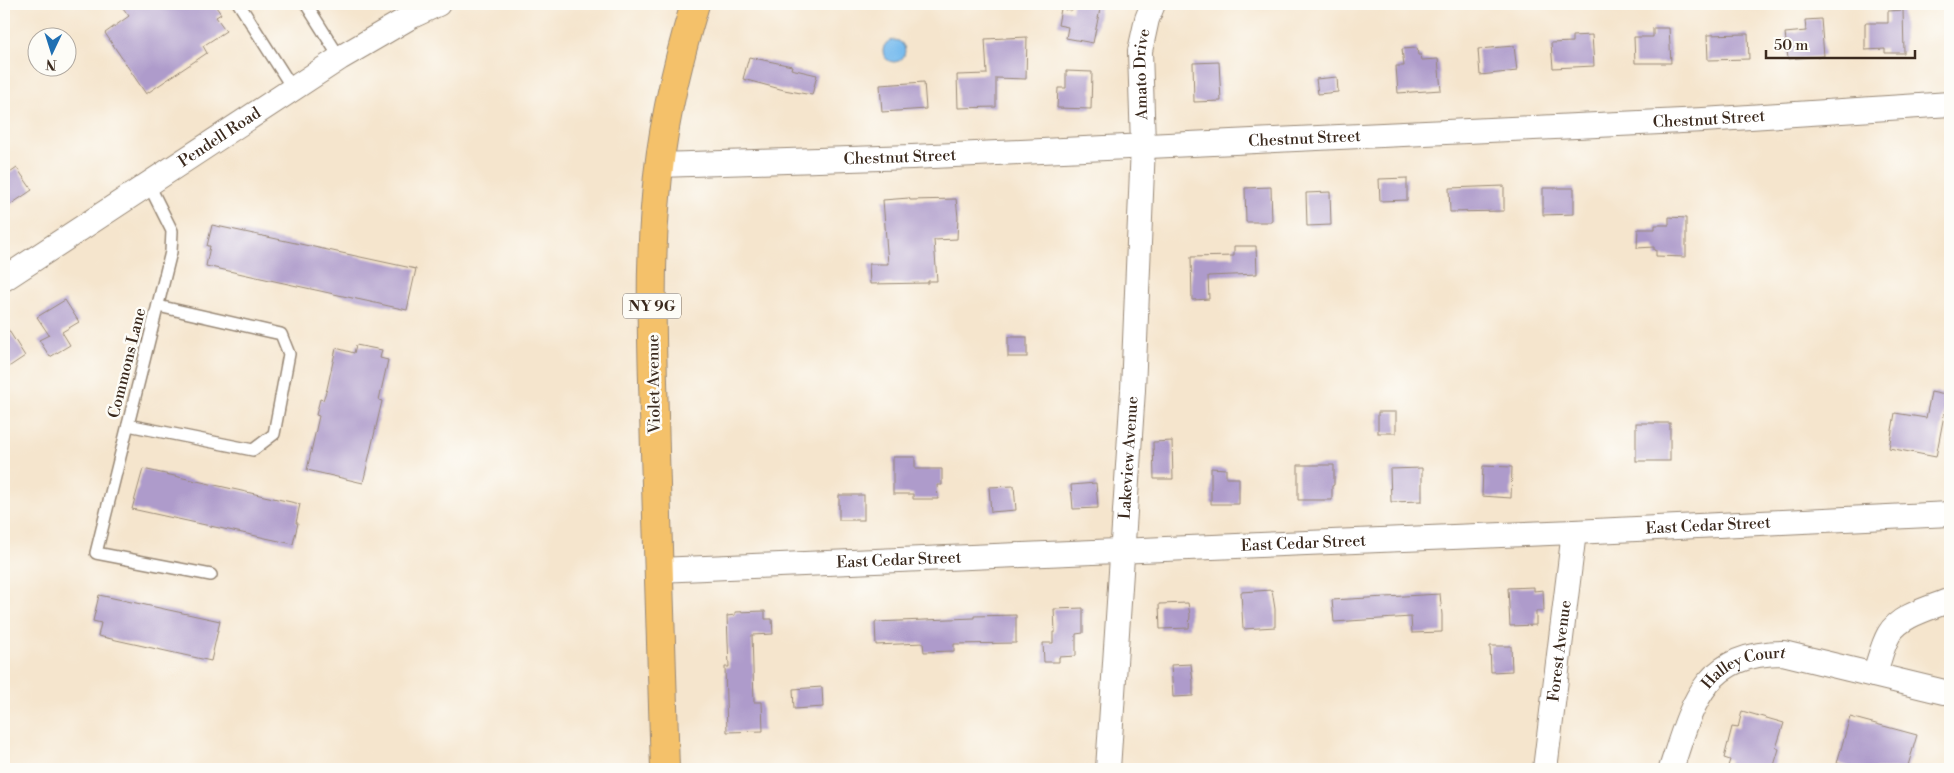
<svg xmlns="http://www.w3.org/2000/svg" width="1954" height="773" font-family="'Libre Bodoni',serif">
<rect width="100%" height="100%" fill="#fdfcf7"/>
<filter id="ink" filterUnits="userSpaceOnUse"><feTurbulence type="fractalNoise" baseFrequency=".02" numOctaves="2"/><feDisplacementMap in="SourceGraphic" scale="10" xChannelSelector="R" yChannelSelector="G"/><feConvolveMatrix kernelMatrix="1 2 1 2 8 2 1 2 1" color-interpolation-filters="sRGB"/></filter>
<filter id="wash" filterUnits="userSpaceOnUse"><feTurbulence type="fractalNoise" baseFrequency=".0096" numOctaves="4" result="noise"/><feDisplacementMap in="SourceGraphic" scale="20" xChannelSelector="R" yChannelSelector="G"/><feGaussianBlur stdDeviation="1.12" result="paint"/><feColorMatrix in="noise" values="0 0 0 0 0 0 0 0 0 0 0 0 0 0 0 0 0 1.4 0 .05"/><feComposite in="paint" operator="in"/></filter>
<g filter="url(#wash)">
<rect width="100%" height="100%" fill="#f5e5cd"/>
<circle fill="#78bcee" stroke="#5a7386" cx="894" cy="51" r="11"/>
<g id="blocks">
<g fill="#ae9bcb">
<path d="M 120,4 L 214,4 L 221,14 L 216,17 L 226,31 L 203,46 L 207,53 L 146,94 L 105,33 L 129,16 Z"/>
<path d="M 1073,4 L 1101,4 L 1093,43 L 1066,38 L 1068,27 L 1058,25 L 1061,9 L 1072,11 Z"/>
<path d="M 1903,10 L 1904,53 L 1885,53 L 1885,49 L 1865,50 L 1865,23 L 1888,23 L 1888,11 Z"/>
<path d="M 1821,19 L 1824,56 L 1788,59 L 1785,33 L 1806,31 L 1805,20 Z"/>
<path d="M 1653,28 L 1669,28 L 1671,63 L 1635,63 L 1634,37 L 1653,37 Z"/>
<path d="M 1746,34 L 1748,34 L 1749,59 L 1708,60 L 1707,35 Z"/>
<path d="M 1592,35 L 1594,66 L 1553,68 L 1551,43 L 1572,42 L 1572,36 Z"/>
<path d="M 1027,37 L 1026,79 L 996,78 L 996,107 L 958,108 L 957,75 L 987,74 L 985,39 Z"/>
<path d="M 1514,46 L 1517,71 L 1480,75 L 1478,49 Z"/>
<path d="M 1417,48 L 1418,55 L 1421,55 L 1422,60 L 1438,59 L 1441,90 L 1398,93 L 1396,66 L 1404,66 L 1402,49 Z"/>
<path d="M 749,57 L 792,66 L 791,69 L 817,75 L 812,95 L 784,90 L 743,79 Z"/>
<path d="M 1219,62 L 1221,101 L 1194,102 L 1193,63 Z"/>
<path d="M 1066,71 L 1092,72 L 1091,109 L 1057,108 L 1058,88 L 1066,88 Z"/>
<path d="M 1337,77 L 1338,92 L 1318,94 L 1316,79 Z"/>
<path d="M 924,82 L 926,109 L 882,112 L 880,85 Z"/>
<path d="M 17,168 L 32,190 L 4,209 L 4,177 Z"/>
<path d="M 1407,178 L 1407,200 L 1380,201 L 1379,179 Z"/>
<path d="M 1504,186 L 1504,211 L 1450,212 L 1449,188 Z"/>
<path d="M 1271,187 L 1272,222 L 1246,222 L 1245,188 Z"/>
<path d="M 1543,188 L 1574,188 L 1574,214 L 1543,215 Z"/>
<path d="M 1330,192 L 1331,225 L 1307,226 L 1306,193 Z"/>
<path d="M 909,198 L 910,200 L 956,199 L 958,217 L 957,239 L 934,240 L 937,281 L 928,281 L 928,283 L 870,284 L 869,264 L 888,264 L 883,200 Z"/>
<path d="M 1669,217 L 1686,218 L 1686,257 L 1656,256 L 1656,250 L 1654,250 L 1654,247 L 1637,248 L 1638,229 L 1655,229 L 1655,225 L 1669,225 Z"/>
<path d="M 212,225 L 416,269 L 407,310 L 206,266 L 210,246 L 207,246 Z"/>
<path d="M 1234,246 L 1256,246 L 1257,274 L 1208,276 L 1209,299 L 1192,300 L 1191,257 L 1234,256 Z"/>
<path d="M 65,300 L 79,322 L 62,332 L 70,345 L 50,357 L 39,340 L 49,335 L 37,317 Z"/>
<path d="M 4,323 L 25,356 L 4,370 Z"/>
<rect x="1008" y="337" width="19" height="20"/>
<path d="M 356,345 L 382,350 L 380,358 L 388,360 L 379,400 L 382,401 L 363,483 L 307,470 L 319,416 L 316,415 L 320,399 L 323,400 L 327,389 L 336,348 L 354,353 Z"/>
<path d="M 1931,392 L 1950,396 L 1950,411 L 1945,410 L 1936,457 L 1889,448 L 1895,413 L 1926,418 Z"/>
<rect x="1378" y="412" width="18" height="21"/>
<rect x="1636" y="423" width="34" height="38"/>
<path d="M 1172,441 L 1173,479 L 1154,479 L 1153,442 Z"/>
<path d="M 893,457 L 915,457 L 915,469 L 942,469 L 942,485 L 937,485 L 938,499 L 913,499 L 913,494 L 893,494 Z"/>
<path d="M 1298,465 L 1334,465 L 1334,485 L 1332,486 L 1332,500 L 1298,500 Z"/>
<path d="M 1483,466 L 1512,467 L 1511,498 L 1482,496 Z"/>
<path d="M 1211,468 L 1226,469 L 1226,478 L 1239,478 L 1239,504 L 1211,504 Z"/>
<path d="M 1422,468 L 1422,501 L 1391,502 L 1390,469 Z"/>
<path d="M 143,469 L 300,504 L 296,523 L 298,523 L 293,544 L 132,509 Z"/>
<path d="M 1096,483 L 1098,508 L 1073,509 L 1071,485 Z"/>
<path d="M 1014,486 L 1016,510 L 991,512 L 989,487 Z"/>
<rect x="839" y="495" width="25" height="25"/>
<path d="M 1534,587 L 1534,591 L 1543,590 L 1544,611 L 1536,611 L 1536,625 L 1510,626 L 1508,588 Z"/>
<path d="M 1272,590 L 1275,609 L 1275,627 L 1243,629 L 1241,592 Z"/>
<path d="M 1440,594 L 1442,615 L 1442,632 L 1412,633 L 1411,617 L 1334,622 L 1332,600 Z"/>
<path d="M 99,595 L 220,621 L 211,661 L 98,636 L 101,623 L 93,621 Z"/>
<path d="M 1188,603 L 1190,615 L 1189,628 L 1160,629 L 1159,604 Z"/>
<path d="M 1083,608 L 1083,633 L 1076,634 L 1076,656 L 1059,657 L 1059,662 L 1044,662 L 1043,643 L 1053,643 L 1053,632 L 1055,632 L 1054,609 Z"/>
<path d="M 765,611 L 765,619 L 772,619 L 773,634 L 752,635 L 754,702 L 762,702 L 763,731 L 727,732 L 725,667 L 729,667 L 727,616 L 735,615 L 735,612 Z"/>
<path d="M 1016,615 L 1016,643 L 954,644 L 954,651 L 924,652 L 923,643 L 876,645 L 875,622 L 974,618 L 974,616 Z"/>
<path d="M 1490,646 L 1511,646 L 1512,671 L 1491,672 Z"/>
<path d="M 1191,664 L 1193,682 L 1193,696 L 1173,697 L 1171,665 Z"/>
<path d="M 822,687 L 823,707 L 794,709 L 793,689 Z"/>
<path d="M 1742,711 L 1784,723 L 1776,748 L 1779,749 L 1773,769 L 1727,769 L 1730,760 L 1724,758 L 1732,727 L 1738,728 Z"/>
<path d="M 1850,717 L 1917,735 L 1907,769 L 1858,769 L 1837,763 Z"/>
</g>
</g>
</g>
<g filter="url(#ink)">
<use href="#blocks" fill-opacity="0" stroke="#988876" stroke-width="1"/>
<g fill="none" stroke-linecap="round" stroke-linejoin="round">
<g stroke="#988876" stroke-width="14">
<g id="service">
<path d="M 239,4 L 293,89"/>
<path d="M 306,4 L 340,58"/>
<path d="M 149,185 L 172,231 L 171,252 L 96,553 L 211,575"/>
<path d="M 128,425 L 253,450 L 274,434 L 289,354 L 281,334 L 158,306"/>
</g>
</g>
<g stroke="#988876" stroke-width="26">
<g id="minor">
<path id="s1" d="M 659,165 L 912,157 L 1703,120 L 1950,104"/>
<path id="s2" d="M 4,279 L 340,58 L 412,16 L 438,4"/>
<path id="s3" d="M 658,570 L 1574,532 L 1950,514"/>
<path d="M 1874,675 C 1879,662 1882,646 1889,634 C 1900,615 1931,608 1950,600"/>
<path id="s4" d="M 1108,769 L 1133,390 L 1143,145 L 1140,51 L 1147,19 L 1153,4"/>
<path id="s5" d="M 1545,769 L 1574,532"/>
<path id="s6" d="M 1671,769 C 1692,705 1703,653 1783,653 L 1944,692 L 1950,692"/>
</g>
</g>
<g stroke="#988876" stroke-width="30">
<path id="primary" d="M 665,769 C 662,664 658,558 655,452 C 653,367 648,282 656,197 C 661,131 676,67 695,4"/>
</g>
<use href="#service" stroke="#fff" stroke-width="11"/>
<use href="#minor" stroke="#fff" stroke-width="24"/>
<use href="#primary" stroke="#f4c16b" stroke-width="28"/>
</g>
</g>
<g text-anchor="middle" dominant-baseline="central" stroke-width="5" stroke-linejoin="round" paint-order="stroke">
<rect fill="#fdfcf7" stroke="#75695f" stroke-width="1" x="623" y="293.5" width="58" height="25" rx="4"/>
<g font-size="15" font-weight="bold" fill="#3b2a1e">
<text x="652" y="306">NY 9G</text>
</g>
<g font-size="16" fill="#3b2a1e" stroke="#fdfcf7">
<text stroke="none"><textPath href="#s4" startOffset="696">Amato Drive</textPath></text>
<text stroke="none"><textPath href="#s1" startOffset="1051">Chestnut Street</textPath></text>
<text stroke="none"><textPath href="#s2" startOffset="258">Pendell Road</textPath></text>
<text stroke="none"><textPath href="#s1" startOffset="646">Chestnut Street</textPath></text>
<text stroke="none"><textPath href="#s1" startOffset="241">Chestnut Street</textPath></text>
<text transform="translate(127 363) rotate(-76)">Commons Lane</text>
<text transform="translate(654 384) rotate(-91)">Violet Avenue</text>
<text stroke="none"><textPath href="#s4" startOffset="312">Lakeview Avenue</textPath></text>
<text stroke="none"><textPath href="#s3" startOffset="1051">East Cedar Street</textPath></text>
<text stroke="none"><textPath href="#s3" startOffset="646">East Cedar Street</textPath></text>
<text stroke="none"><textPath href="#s3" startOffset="241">East Cedar Street</textPath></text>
<text stroke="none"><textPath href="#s5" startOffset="119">Forest Avenue</textPath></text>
<text stroke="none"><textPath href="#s6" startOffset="135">Halley Court</textPath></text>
</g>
</g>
<rect width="1954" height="773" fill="none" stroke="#fdfcf7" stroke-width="20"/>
<g transform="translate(52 52) rotate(184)"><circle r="24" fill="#fdfcf7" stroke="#afa8a0"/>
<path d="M0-4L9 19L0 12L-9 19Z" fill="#1f6fb2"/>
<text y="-8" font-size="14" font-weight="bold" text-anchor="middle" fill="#3b2a1e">N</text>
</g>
<path d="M1766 50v8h149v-8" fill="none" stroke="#3b2a1e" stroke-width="2.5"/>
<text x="1774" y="50" font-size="15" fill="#3b2a1e" stroke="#fdfcf7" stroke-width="4" paint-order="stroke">50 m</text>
</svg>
